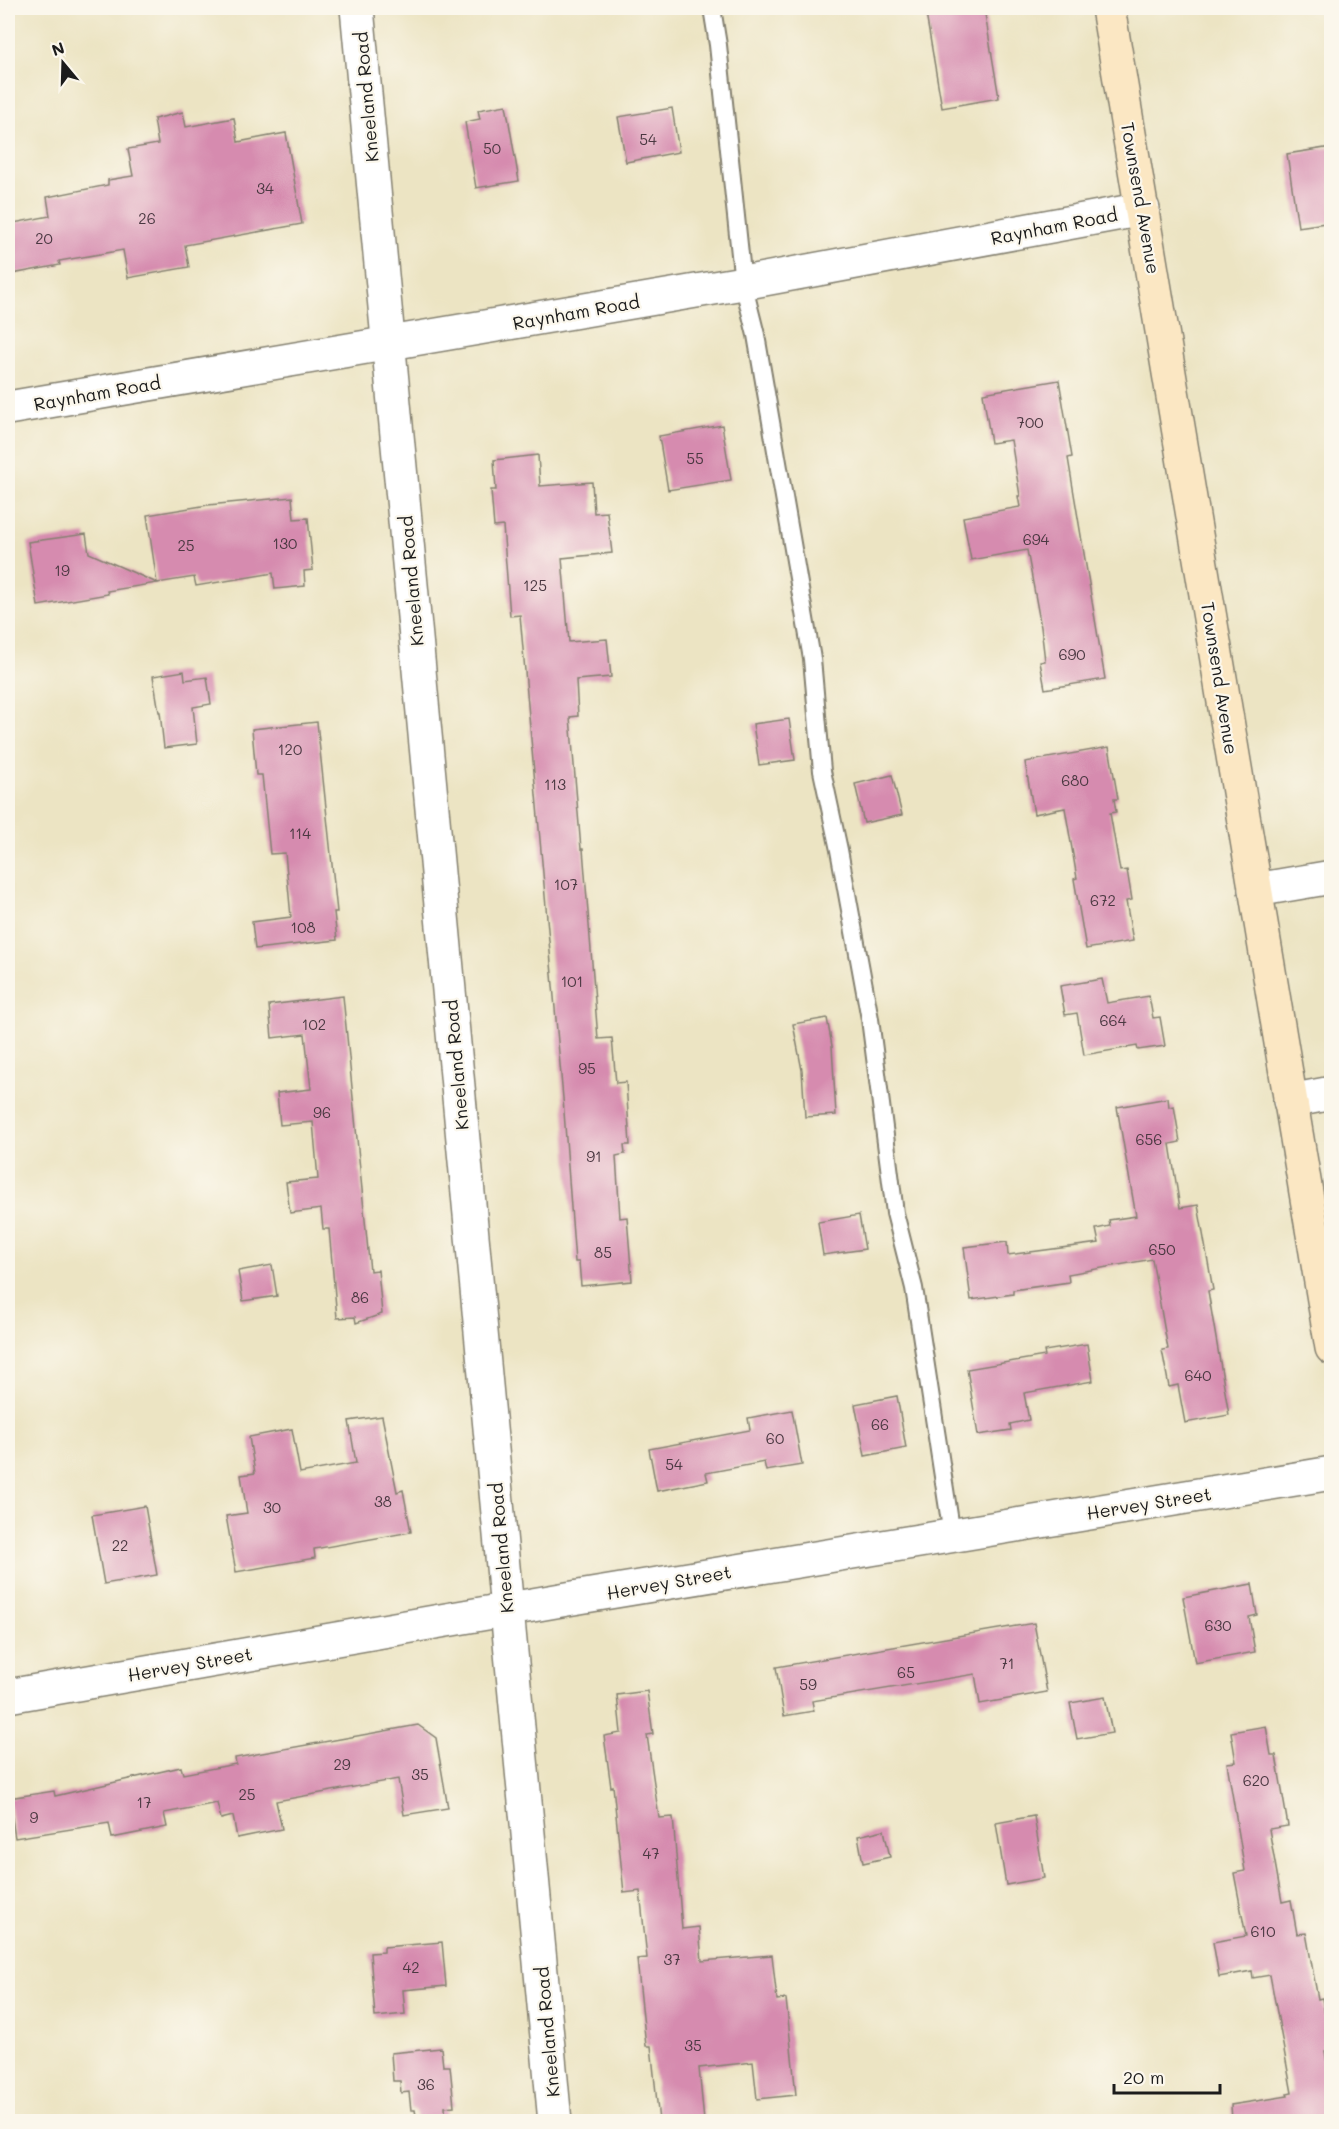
<svg xmlns="http://www.w3.org/2000/svg" width="1339" height="2129" font-family="Mali,sans-serif">
<rect width="100%" height="100%" fill="#fbf7ec"/>
<filter id="ink" filterUnits="userSpaceOnUse"><feTurbulence type="fractalNoise" baseFrequency=".0167" numOctaves="2"/><feDisplacementMap in="SourceGraphic" scale="12" xChannelSelector="R" yChannelSelector="G"/><feConvolveMatrix kernelMatrix="1 2 1 2 8 2 1 2 1" color-interpolation-filters="sRGB"/></filter>
<filter id="wash" filterUnits="userSpaceOnUse"><feTurbulence type="fractalNoise" baseFrequency=".008" numOctaves="4" result="noise"/><feDisplacementMap in="SourceGraphic" scale="24" xChannelSelector="R" yChannelSelector="G"/><feGaussianBlur stdDeviation="1.35" result="paint"/><feColorMatrix in="noise" values="0 0 0 0 0 0 0 0 0 0 0 0 0 0 0 0 0 1.4 0 .05"/><feComposite in="paint" operator="in"/></filter>
<g filter="url(#wash)">
<rect width="100%" height="100%" fill="#ece4c3"/>
<g id="blocks">
<g fill="#d68baf">
<path d="M 925,8 L 984,8 L 999,98 L 942,108 Z"/>
<path d="M 506,105 L 519,181 L 476,188 L 465,122 L 480,119 L 478,110 Z"/>
<path d="M 672,108 L 679,152 L 626,162 L 618,117 Z"/>
<path d="M 183,112 L 186,127 L 234,118 L 238,142 L 286,133 L 302,224 L 185,245 L 189,267 L 128,278 L 123,250 L 59,261 L 60,265 L 12,274 L 8,248 L 8,224 L 50,216 L 47,197 L 108,185 L 108,180 L 133,176 L 128,149 L 158,144 L 154,119 Z"/>
<path d="M 1332,147 L 1332,222 L 1298,227 L 1287,154 Z"/>
<path d="M 1059,380 L 1072,457 L 1068,458 L 1105,679 L 1045,689 L 1040,662 L 1045,661 L 1041,627 L 1027,550 L 971,560 L 963,517 L 1020,507 L 1018,496 L 1020,496 L 1011,440 L 991,443 L 983,393 Z"/>
<path d="M 722,425 L 731,480 L 668,490 L 659,436 Z"/>
<path d="M 538,455 L 540,486 L 592,482 L 594,513 L 607,512 L 612,553 L 562,558 L 569,642 L 607,639 L 611,677 L 576,680 L 578,716 L 570,717 L 581,849 L 583,849 L 598,1039 L 612,1038 L 616,1083 L 626,1082 L 630,1145 L 624,1145 L 625,1154 L 616,1156 L 620,1218 L 627,1217 L 632,1281 L 581,1286 L 579,1262 L 575,1262 L 563,1098 L 520,615 L 510,616 L 503,526 L 494,527 L 491,490 L 496,490 L 494,460 Z"/>
<path d="M 292,497 L 294,519 L 308,518 L 313,570 L 304,571 L 305,586 L 275,589 L 273,573 L 196,586 L 194,577 L 157,583 L 147,515 L 208,505 Z"/>
<path d="M 86,534 L 89,553 L 157,583 L 107,591 L 108,594 L 38,606 L 28,542 Z"/>
<path d="M 184,671 L 185,680 L 207,677 L 211,704 L 193,707 L 197,744 L 164,748 L 160,712 L 159,712 L 153,676 Z"/>
<path d="M 789,719 L 795,760 L 759,765 L 753,724 Z"/>
<path d="M 317,722 L 337,912 L 334,912 L 337,940 L 255,949 L 252,922 L 291,917 L 285,853 L 270,854 L 262,775 L 256,775 L 252,729 Z"/>
<path d="M 1109,747 L 1118,799 L 1114,799 L 1116,812 L 1110,813 L 1120,871 L 1127,870 L 1132,900 L 1126,901 L 1133,941 L 1086,949 L 1074,879 L 1077,878 L 1065,808 L 1034,814 L 1025,762 Z"/>
<path d="M 892,775 L 902,815 L 864,823 L 855,784 Z"/>
<path d="M 1102,979 L 1107,1003 L 1149,996 L 1153,1018 L 1160,1017 L 1165,1046 L 1138,1050 L 1137,1046 L 1084,1055 L 1077,1013 L 1065,1015 L 1060,986 Z"/>
<path d="M 343,996 L 370,1271 L 378,1270 L 382,1314 L 356,1323 L 355,1317 L 337,1318 L 329,1229 L 323,1229 L 321,1209 L 290,1213 L 286,1182 L 318,1179 L 313,1122 L 280,1125 L 277,1093 L 311,1089 L 305,1034 L 272,1038 L 269,1005 Z"/>
<path d="M 827,1018 L 832,1046 L 836,1115 L 805,1117 L 802,1070 L 793,1024 Z"/>
<path d="M 1168,1098 L 1169,1107 L 1174,1106 L 1180,1142 L 1170,1144 L 1180,1208 L 1198,1205 L 1213,1290 L 1208,1291 L 1229,1415 L 1185,1423 L 1178,1385 L 1169,1387 L 1162,1350 L 1168,1349 L 1152,1259 L 1068,1274 L 1069,1282 L 1013,1290 L 1013,1294 L 971,1300 L 964,1247 L 1007,1242 L 1008,1255 L 1099,1243 L 1096,1229 L 1110,1226 L 1109,1220 L 1136,1216 L 1117,1107 Z"/>
<path d="M 859,1215 L 865,1249 L 823,1255 L 818,1222 Z"/>
<path d="M 272,1265 L 277,1296 L 243,1301 L 238,1271 Z"/>
<path d="M 1087,1344 L 1093,1381 L 1024,1393 L 1029,1420 L 1010,1424 L 1011,1430 L 978,1435 L 967,1369 L 1045,1356 L 1044,1351 Z"/>
<path d="M 897,1396 L 906,1448 L 865,1456 L 855,1404 Z"/>
<path d="M 792,1410 L 802,1465 L 766,1471 L 764,1462 L 706,1473 L 708,1481 L 657,1491 L 649,1449 L 750,1430 L 748,1418 Z"/>
<path d="M 382,1416 L 397,1492 L 403,1490 L 411,1532 L 314,1549 L 315,1558 L 236,1572 L 226,1516 L 247,1513 L 241,1475 L 255,1473 L 249,1437 L 292,1429 L 300,1473 L 356,1463 L 349,1421 Z"/>
<path d="M 145,1506 L 157,1575 L 104,1584 L 92,1515 Z"/>
<path d="M 1252,1584 L 1257,1615 L 1249,1617 L 1255,1652 L 1195,1663 L 1183,1597 Z"/>
<path d="M 1034,1623 L 1047,1692 L 980,1704 L 975,1674 L 812,1701 L 814,1711 L 784,1716 L 776,1667 Z"/>
<path d="M 647,1691 L 653,1734 L 647,1735 L 659,1818 L 673,1817 L 682,1929 L 699,1927 L 702,1961 L 772,1955 L 777,2000 L 786,1999 L 796,2095 L 757,2099 L 753,2062 L 699,2068 L 704,2121 L 659,2121 L 651,2046 L 646,2046 L 637,1959 L 647,1958 L 640,1891 L 624,1893 L 613,1786 L 611,1787 L 604,1736 L 621,1733 L 617,1695 Z"/>
<path d="M 1105,1697 L 1112,1733 L 1077,1739 L 1070,1703 Z"/>
<path d="M 418,1725 L 436,1738 L 448,1808 L 404,1815 L 398,1779 L 276,1801 L 282,1829 L 237,1838 L 233,1816 L 221,1819 L 217,1803 L 164,1813 L 167,1827 L 112,1838 L 109,1823 L 15,1838 L 9,1798 L 54,1791 L 55,1796 L 181,1767 L 183,1774 L 236,1764 L 235,1758 Z"/>
<path d="M 1266,1726 L 1271,1755 L 1276,1755 L 1288,1826 L 1269,1829 L 1282,1902 L 1291,1900 L 1297,1934 L 1306,1933 L 1318,1999 L 1322,1998 L 1331,2050 L 1325,2052 L 1332,2089 L 1332,2121 L 1232,2121 L 1231,2105 L 1288,2096 L 1287,2094 L 1292,2093 L 1270,1975 L 1253,1978 L 1252,1971 L 1219,1977 L 1213,1942 L 1246,1936 L 1234,1873 L 1245,1871 L 1227,1763 L 1236,1762 L 1231,1732 Z"/>
<path d="M 1034,1816 L 1044,1878 L 1006,1885 L 996,1823 Z"/>
<path d="M 884,1830 L 890,1857 L 863,1863 L 858,1836 Z"/>
<path d="M 442,1942 L 446,1986 L 403,1990 L 405,2014 L 375,2017 L 370,1953 L 384,1952 L 384,1947 Z"/>
<path d="M 441,2048 L 443,2066 L 450,2066 L 454,2106 L 445,2107 L 446,2121 L 417,2121 L 415,2110 L 411,2110 L 409,2092 L 401,2093 L 400,2081 L 393,2081 L 391,2053 Z"/>
</g>
</g>
</g>
<g filter="url(#ink)">
<use href="#blocks" fill-opacity="0" stroke="#848070" stroke-width="1.5"/>
<g fill="none" stroke-linecap="round" stroke-linejoin="round">
<g stroke="#848070" stroke-width="20">
<path id="lane" d="M 712,8 L 718,45 L 743,283 L 756,335 L 812,659 L 822,771 L 839,850 L 870,1019 L 895,1213 L 914,1288 L 952,1535"/>
</g>
<g stroke="#848070" stroke-width="36">
<g id="street">
<path d="M 357,8 L 555,2122"/>
<path d="M 8,408 L 743,283 L 1143,209"/>
<path d="M 1255,890 L 1332,877"/>
<path d="M 1290,1101 L 1332,1093"/>
<path d="M 8,1696 L 567,1599 L 1332,1473"/>
</g>
</g>
<g stroke="#848070" stroke-width="36">
<path id="secondary" d="M 1108,8 L 1332,1348"/>
</g>
<use href="#lane" stroke="#fff" stroke-width="16"/>
<use href="#street" stroke="#fff" stroke-width="33"/>
<use href="#secondary" stroke="#fbe7c3" stroke-width="33"/>
</g>
</g>
<g text-anchor="middle" dominant-baseline="central" stroke-width="4.5" stroke-linejoin="round" paint-order="stroke">
<g font-size="15" fill="#4a3841">
<text x="648" y="139">54</text>
<text x="492" y="148">50</text>
<text x="265" y="188">34</text>
<text x="147" y="218">26</text>
<text x="44" y="238">20</text>
<text x="1030" y="422">700</text>
<text x="695" y="458">55</text>
<text x="1036" y="539">694</text>
<text x="285" y="543">130</text>
<text x="186" y="545">25</text>
<text x="62" y="570">19</text>
<text x="535" y="585">125</text>
<text x="1072" y="654">690</text>
<text x="290" y="749">120</text>
<text x="1075" y="780">680</text>
<text x="555" y="784">113</text>
<text x="300" y="833">114</text>
<text x="566" y="884">107</text>
<text x="1103" y="900">672</text>
<text x="303" y="927">108</text>
<text x="572" y="981">101</text>
<text x="1113" y="1020">664</text>
<text x="314" y="1024">102</text>
<text x="587" y="1068">95</text>
<text x="322" y="1112">96</text>
<text x="1149" y="1139">656</text>
<text x="594" y="1156">91</text>
<text x="1162" y="1249">650</text>
<text x="603" y="1252">85</text>
<text x="360" y="1297">86</text>
<text x="1198" y="1375">640</text>
<text x="880" y="1424">66</text>
<text x="775" y="1438">60</text>
<text x="674" y="1464">54</text>
<text x="383" y="1501">38</text>
<text x="272" y="1507">30</text>
<text x="120" y="1545">22</text>
<text x="1218" y="1625">630</text>
<text x="1007" y="1663">71</text>
<text x="906" y="1672">65</text>
<text x="808" y="1684">59</text>
<text x="342" y="1764">29</text>
<text x="420" y="1774">35</text>
<text x="1256" y="1780">620</text>
<text x="247" y="1794">25</text>
<text x="144" y="1802">17</text>
<text x="34" y="1817">9</text>
<text x="651" y="1853">47</text>
<text x="1263" y="1931">610</text>
<text x="672" y="1959">37</text>
<text x="411" y="1967">42</text>
<text x="693" y="2045">35</text>
<text x="426" y="2084">36</text>
</g>
<g font-size="18" fill="#1c1c1c" stroke="#fbf7ec">
<text transform="translate(366 97) rotate(-95)">Kneeland Road</text>
<text transform="translate(1141 198) rotate(80)">Townsend Avenue</text>
<text transform="translate(1054 226) rotate(-11)">Raynham Road</text>
<text transform="translate(576 312) rotate(-10)">Raynham Road</text>
<text transform="translate(97 393) rotate(-10)">Raynham Road</text>
<text transform="translate(411 581) rotate(-95)">Kneeland Road</text>
<text transform="translate(1220 678) rotate(81)">Townsend Avenue</text>
<text transform="translate(456 1065) rotate(-95)">Kneeland Road</text>
<text transform="translate(1149 1503) rotate(-9)">Hervey Street</text>
<text transform="translate(501 1548) rotate(-95)">Kneeland Road</text>
<text transform="translate(669 1582) rotate(-10)">Hervey Street</text>
<text transform="translate(190 1664) rotate(-10)">Hervey Street</text>
<text transform="translate(547 2032) rotate(-95)">Kneeland Road</text>
</g>
</g>
<rect width="1339" height="2129" fill="none" stroke="#fbf7ec" stroke-width="30"/>
<g transform="translate(63 63) rotate(341)" stroke="#fbf7ec" stroke-width="4.5" paint-order="stroke">
<path d="M0-4.5L10 22L0 15L-10 22Z" fill="#1c1c1c"/>
<text y="-9" font-size="16" font-weight="bold" text-anchor="middle" fill="#1c1c1c">N</text>
</g>
<path d="M1114 2084v9h106v-9" fill="none" stroke="#1c1c1c" stroke-width="3"/>
<text x="1123" y="2084" font-size="18" fill="#1c1c1c" stroke="#fbf7ec" stroke-width="4.5" paint-order="stroke">20 m</text>
</svg>
